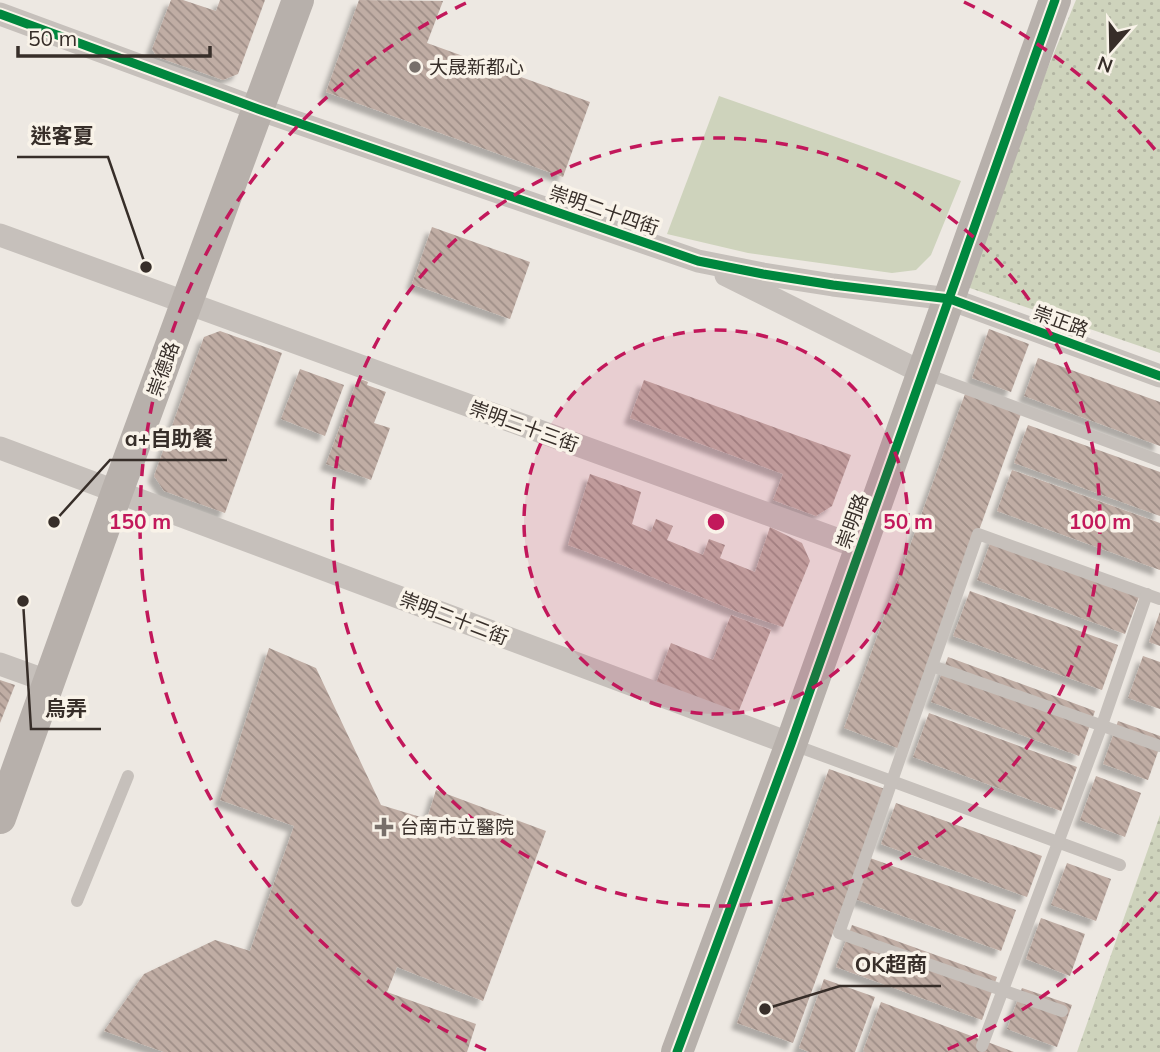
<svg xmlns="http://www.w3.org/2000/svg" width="1160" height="1052" font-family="Mulish,'Noto Sans TC',sans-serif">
<defs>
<pattern id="grass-dots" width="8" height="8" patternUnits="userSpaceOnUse" patternTransform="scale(1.75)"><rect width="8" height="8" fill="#ced3bc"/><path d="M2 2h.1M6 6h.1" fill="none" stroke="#b2b5a2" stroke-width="1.8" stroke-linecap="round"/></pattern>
<pattern id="building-back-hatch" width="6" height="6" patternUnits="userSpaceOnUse" patternTransform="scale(1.75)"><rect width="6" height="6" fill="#c0ada4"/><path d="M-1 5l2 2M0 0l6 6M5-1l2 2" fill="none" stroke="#9d8d86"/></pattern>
<filter id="shadow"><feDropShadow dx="-6" dy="6" stdDeviation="2" flood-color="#0004"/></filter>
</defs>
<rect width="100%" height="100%" fill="#ede8e2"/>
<g fill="url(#grass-dots)">
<path d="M 1076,0 L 1160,0 L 1160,353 L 967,287 L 1010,159 Z"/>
<path d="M 1160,815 L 1160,1052 L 1077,1052 Z"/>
</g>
<path fill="#ced3bc" d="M 719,96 L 961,181 L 931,255 L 916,270 L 892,273 L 748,253 L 667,234 Z"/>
<g fill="url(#building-back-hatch)" filter="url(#shadow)">
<path d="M 171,0 L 183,0 L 216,11 L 220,0 L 265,0 L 238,74 L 223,80 L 157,57 L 152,49 Z"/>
<path d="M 359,0 L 443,1 L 427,43 L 590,102 L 563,177 L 326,92 Z"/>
<path d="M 432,227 L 530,262 L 510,319 L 412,284 Z"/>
<path d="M 989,329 L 1029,344 L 1011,392 L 972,378 Z"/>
<path d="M 220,331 L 282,353 L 225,513 L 164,491 L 154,476 L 204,337 Z"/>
<path d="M 1038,358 L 1160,402 L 1160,446 L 1024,396 Z"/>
<path d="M 300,369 L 344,385 L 325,436 L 281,419 Z"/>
<path d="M 358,378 L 368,382 L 367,385 L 386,392 L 374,423 L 390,428 L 371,480 L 326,464 Z"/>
<path d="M 644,380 L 851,455 L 832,506 L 816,516 L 773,500 L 783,474 L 630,418 Z"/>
<path d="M 965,394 L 1021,414 L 900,749 L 844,728 Z"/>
<path d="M 1028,425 L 1160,472 L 1160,516 L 1014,463 Z"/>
<path d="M 1012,470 L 1160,523 L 1160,570 L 997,511 Z"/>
<path d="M 590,474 L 641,492 L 632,524 L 651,532 L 656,519 L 673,526 L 667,540 L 703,555 L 709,539 L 725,545 L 720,558 L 755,572 L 770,527 L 802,543 L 810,561 L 783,627 L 738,612 L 617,563 L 568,545 Z"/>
<path d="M 993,535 L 1142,589 L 1125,634 L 977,580 Z"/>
<path d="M 970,591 L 1118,645 L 1102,690 L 953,636 Z"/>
<path d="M 1160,612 L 1160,646 L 1149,642 Z"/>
<path d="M 731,615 L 771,630 L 736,718 L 655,686 L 671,643 L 713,660 Z"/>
<path d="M 269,648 L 316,668 L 381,805 L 427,819 L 436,790 L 546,831 L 483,1001 L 397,967 L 387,992 L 476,1024 L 467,1052 L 164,1052 L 104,1031 L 144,974 L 215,940 L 250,951 L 294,826 L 220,800 Z"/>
<path d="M 1143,656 L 1160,662 L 1160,709 L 1128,698 Z"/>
<path d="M 948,657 L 1095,711 L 1079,756 L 931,702 Z"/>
<path d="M 0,680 L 15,685 L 0,723 Z"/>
<path d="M 929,713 L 1077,767 L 1061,811 L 913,757 Z"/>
<path d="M 1118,721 L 1160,736 L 1160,746 L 1148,780 L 1103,764 Z"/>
<path d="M 829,769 L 885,789 L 793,1043 L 737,1023 Z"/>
<path d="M 1096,776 L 1141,793 L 1125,837 L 1080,820 Z"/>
<path d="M 896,803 L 1042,856 L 1027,897 L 881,844 Z"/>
<path d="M 870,858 L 1016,910 L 1001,951 L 855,899 Z"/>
<path d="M 1067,863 L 1111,879 L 1096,921 L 1051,905 Z"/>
<path d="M 1041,918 L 1085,934 L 1070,976 L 1026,959 Z"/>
<path d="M 852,925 L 997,977 L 982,1020 L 836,967 Z"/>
<path d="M 824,979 L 875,997 L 855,1052 L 809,1052 L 799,1048 Z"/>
<path d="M 1022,988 L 1072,1005 L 1057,1047 L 1007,1029 Z"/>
<path d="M 881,1002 L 1014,1052 L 865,1052 L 863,1051 Z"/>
</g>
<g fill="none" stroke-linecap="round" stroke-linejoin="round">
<g stroke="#c6c0bb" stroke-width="12">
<path d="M 924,373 L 1160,461"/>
<path d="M 932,666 L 1160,746"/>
<path d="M 791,744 L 1120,865"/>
<path d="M 77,901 L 128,776"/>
<path d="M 1062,1011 L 839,933 L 978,534 L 1160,599"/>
<path d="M 982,1046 L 1102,725 L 1147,594"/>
</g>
<g stroke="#c6c0bb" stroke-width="23">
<path d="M 0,14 L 258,109 L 698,261 L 763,274 L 833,285 L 950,299 L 1160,376"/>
<path d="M 0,235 L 861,548"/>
<path d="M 726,275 L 923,373"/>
<path d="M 0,448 L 791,744"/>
<path d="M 0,664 L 50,682"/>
</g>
<g stroke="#b7b0ab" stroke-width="32">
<path d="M 0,818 L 117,492 L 298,0"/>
<path d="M 677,1052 L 791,744 L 1055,0"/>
</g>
<g stroke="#f9f3e9" stroke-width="13">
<g id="cycleway">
<path d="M 0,14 L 258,109 L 698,261 L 763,274 L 833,285 L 950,299 L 1160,376"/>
<path d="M 677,1052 L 791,744 L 1055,0"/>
</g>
</g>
<use href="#cycleway" stroke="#00873e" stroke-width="9"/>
</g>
<circle cx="716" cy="522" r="192" fill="#c2185b" fill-opacity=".12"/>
<g fill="none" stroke="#c2185b" stroke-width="3.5" stroke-dasharray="12 9">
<circle cx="716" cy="522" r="192"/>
<circle cx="716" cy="522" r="384"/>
<path d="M1157 892A576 576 0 0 1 946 1050M486 1050A576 576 0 0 1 468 2M964 2A576 576 0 0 1 1157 152"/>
</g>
<g fill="#776f6a" stroke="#f9f3e9" stroke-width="2.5">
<circle cx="415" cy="67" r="7"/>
<path d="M380.5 816.5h7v7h7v7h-7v7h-7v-7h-7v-7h7z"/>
</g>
<g text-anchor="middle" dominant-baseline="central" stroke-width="7" stroke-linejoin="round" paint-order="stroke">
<g font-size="19" fill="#372e29" stroke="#f9f3e9" text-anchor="start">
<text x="429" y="67">大晟新都心</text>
<text x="400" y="827">台南市立醫院</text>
</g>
<g font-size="19" fill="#372e29" stroke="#f9f3e9">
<text transform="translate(604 210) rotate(19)">崇明二十四街</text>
<text transform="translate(1061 321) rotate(20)">崇正路</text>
<text transform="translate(163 369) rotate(-70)">崇德路</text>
<text transform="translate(524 426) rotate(20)">崇明二十三街</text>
<text transform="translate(852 521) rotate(-70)">崇明路</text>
<text transform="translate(454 618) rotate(21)">崇明二十二街</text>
</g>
</g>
<circle cx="716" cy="522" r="10" fill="#c2185b" stroke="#f9f3e9" stroke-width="3.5"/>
<g font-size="21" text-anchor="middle" font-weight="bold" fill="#c2185b" stroke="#f9f3e9" stroke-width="7" stroke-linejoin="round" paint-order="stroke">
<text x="908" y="529">50 m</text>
<text x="1100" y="529">100 m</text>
<text x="140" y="529">150 m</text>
</g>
<path fill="none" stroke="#372e29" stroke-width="2.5" d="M146 267L108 157H17M54 522L110 460H227M23 601L31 729H101M765 1009L840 986H941"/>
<g fill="#372e29" stroke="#f9f3e9" stroke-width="2.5">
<circle cx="146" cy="267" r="7"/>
<circle cx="54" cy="522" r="7"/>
<circle cx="23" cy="601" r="7"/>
<circle cx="765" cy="1009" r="7"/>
</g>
<g font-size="21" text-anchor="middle" font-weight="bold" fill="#372e29" stroke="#f9f3e9" stroke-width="7" stroke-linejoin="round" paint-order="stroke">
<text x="62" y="143">迷客夏</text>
<text x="169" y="446">a+自助餐</text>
<text x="66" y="716">烏弄</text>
<text x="891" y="972">OK超商</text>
</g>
<g transform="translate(1111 49) rotate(200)" stroke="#f9f3e9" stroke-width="5" paint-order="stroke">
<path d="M0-5L12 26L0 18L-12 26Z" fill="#372e29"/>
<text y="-10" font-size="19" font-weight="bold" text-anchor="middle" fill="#372e29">N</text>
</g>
<path d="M18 46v10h192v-10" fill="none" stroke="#372e29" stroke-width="3.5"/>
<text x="28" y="46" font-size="21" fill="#372e29" stroke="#f9f3e9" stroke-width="5" paint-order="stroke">50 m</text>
</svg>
